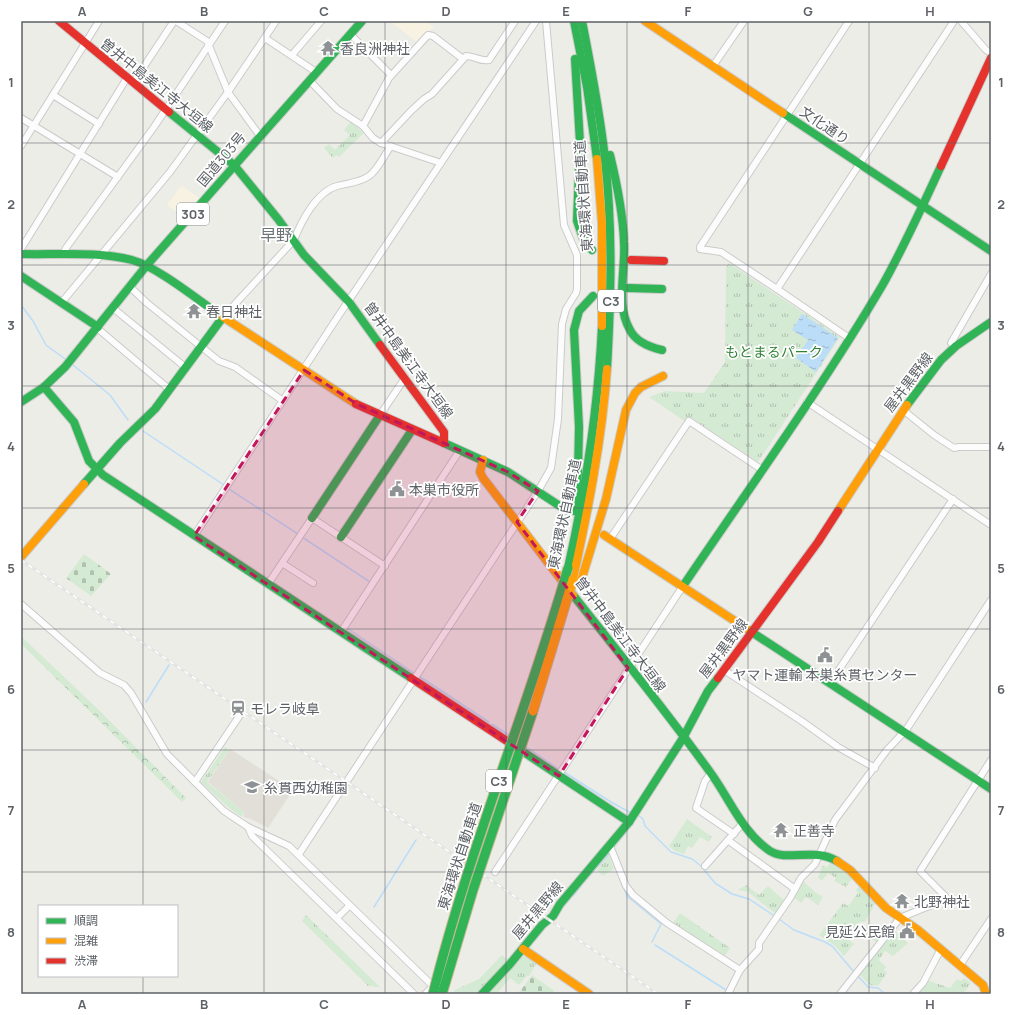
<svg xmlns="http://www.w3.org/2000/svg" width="1012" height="1015" font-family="Manrope,'Noto Sans JP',sans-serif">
<defs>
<pattern id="grass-tufts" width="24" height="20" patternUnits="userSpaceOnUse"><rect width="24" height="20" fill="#d5ead3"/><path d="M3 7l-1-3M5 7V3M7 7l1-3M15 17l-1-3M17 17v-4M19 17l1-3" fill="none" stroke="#b0c1af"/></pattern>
<pattern id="forest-crowns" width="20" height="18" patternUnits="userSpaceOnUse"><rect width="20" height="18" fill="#d5ead3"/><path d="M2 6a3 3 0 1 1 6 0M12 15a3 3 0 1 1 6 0" fill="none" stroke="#b0c1af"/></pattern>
<pattern id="cemetery-stones" width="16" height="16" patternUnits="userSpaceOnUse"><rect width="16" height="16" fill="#d5ead3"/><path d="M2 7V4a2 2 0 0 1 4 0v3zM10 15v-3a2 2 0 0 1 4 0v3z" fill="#b0c1af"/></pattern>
<pattern id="water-ripples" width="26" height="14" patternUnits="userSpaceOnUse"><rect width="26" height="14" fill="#bbddf8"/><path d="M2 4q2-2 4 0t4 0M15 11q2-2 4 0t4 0" fill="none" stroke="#9bb7cd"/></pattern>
</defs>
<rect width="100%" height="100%" fill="#edede8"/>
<g fill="#f7f2e1">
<path d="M 390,21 L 426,21 L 433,27 L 418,43 Z"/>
<path d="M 181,186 L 201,199 L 186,218 L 167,205 Z"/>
</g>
<path fill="#e1dfd7" d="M 230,749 L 293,790 L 268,828 L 253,820 L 244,817 L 244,812 L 208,782 Z"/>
<g fill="url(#grass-tufts)">
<path d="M 351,121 L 364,133 L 339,157 L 337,155 L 333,158 L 324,148 L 329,144 L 335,150 L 350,135 L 344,130 Z"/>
<path d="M 729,263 L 840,337 L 758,462 L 690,417 L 686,422 L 649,397 L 665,391 L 704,393 L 725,362 L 726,268 Z"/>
<path d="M 225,747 L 229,750 L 207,782 L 244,812 L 242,817 L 229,808 L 201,782 Z"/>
<path d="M 687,819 L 712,837 L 709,842 L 700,837 L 692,848 L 688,846 L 684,854 L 675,851 L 669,846 Z"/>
<path d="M 609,855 L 614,869 L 603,876 L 597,870 Z"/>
<path d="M 831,862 L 853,877 L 846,887 L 834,881 L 836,878 L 828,873 L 822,881 L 818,878 L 822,866 L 827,867 Z"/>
<path d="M 802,880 L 815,892 L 823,897 L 818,905 L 806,897 L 801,903 L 793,897 Z"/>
<path d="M 746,885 L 759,895 L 768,886 L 786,902 L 777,915 L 748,892 L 738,890 Z"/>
<path d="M 860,885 L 876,902 L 865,922 L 860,922 L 847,938 L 854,944 L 844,956 L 834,945 L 819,935 L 843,903 L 848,906 L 858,893 L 856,890 Z"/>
<path d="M 680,913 L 730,948 L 725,956 L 673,923 Z"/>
<path d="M 306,915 L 380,987 L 368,986 L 361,979 L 302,921 Z"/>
<path d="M 869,924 L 890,927 L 877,943 L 863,933 Z"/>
<path d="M 893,929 L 908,943 L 893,956 L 885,951 L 879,960 L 886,967 L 884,970 L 887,973 L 878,986 L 870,985 L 858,973 Z"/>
<path d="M 502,955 L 508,960 L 477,994 L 452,994 L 455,990 L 479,979 Z"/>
<path d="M 521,957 L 529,957 L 537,962 L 530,975 L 527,976 L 519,985 L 510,978 L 497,994 L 489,994 L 488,992 Z"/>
<path d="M 964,978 L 971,983 L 963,994 L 918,994 L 927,980 L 950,988 L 957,979 L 961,981 Z"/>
</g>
<path fill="url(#forest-crowns)" d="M 21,636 L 101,712 L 186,798 L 182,802 L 21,644 Z"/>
<g fill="url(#cemetery-stones)">
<path d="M 84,554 L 111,574 L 91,596 L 66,578 Z"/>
<path d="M 532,975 L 553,990 L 556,994 L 518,994 Z"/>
</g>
<path fill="url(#water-ripples)" d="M 802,314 L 838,338 L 816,372 L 796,358 L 808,340 L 792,330 Z"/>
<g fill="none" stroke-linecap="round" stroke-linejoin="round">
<g stroke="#bbddf8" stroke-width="1.5">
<path d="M 21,305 L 33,321 L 46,345 L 65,359"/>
<path d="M 73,365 L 110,395 L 128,420"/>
<path d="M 143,431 L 224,485"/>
<path d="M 229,489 L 298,534"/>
<path d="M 302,537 L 370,582"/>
<path d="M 347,628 L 414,673"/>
<path d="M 419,676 L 489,722"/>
<path d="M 146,702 L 169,665"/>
<path d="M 492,724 L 509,735"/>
<path d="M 525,746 L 560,770"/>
<path d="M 564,772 L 611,802 L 631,813"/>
<path d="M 638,815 L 643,819 L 645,826 L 671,852 L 692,859 L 701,866 L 715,883 L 732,894 L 749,899 L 776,917"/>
<path d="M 615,846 L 629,828"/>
<path d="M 584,882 L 610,853"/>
<path d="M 623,886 L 627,896 L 661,924 L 652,942"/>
<path d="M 573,896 L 581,886"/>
<path d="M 374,907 L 416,840"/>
<path d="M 563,907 L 570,899"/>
<path d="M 779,919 L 794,930 L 825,942 L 832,946 L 854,972"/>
<path d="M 655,945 L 726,990"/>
<path d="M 725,964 L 737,972"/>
<path d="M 857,975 L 868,987 L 878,988 L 885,994"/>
</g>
<g stroke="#cacbca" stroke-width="8">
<g id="street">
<path d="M 176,21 L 207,41 L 228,92 L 260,136"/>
<path d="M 961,21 L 986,50 L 991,53"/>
<path d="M 350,34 L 391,75"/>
<path d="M 265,38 L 316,72"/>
<path d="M 292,55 L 321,21"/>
<path d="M 713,66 L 744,21"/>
<path d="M 309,80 L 337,109 L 363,126 L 373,138 L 381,143 L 441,163"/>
<path d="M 133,83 L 174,21"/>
<path d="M 53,95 L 99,124"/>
<path d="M 21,118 L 118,177"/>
<path d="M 363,126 L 389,78 L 428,35 L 433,36 L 463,59"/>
<path d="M 381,143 L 411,111 L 424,99 L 432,94 L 466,56 C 475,56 481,62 489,60 L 515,21"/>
<path d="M 21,146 L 99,21"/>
<path d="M 21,249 L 127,78"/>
<path d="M 63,255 L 66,248 L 154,127 L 225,21"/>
<path d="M 130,287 L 147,303 L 219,361 L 235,367 L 283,401"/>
<path d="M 777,289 L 721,252 L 700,249 L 700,247 L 849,21"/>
<path d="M 62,302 L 170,172 L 228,92 L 276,21"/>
<path d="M 113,308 L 185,367"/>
<path d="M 223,317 L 294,240 C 301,222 316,192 337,186 C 348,183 359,183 369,176 C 378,170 384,155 391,146"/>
<path d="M 97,328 L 169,389"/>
<path d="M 849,338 L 777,289 L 954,21"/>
<path d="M 955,347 L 951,343 L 991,274"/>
<path d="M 807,402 L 991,525"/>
<path d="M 903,410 L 934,435 L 954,448 L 959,447 L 991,447"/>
<path d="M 380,415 L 405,378"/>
<path d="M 194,536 L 337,318 L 536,21"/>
<path d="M 610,539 L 689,421 L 761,469"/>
<path d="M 282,563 L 313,583"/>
<path d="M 268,584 L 312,518 L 385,566"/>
<path d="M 21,604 L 100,673 L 124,685 L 131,693 L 167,754 L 224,811 L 248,827 L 289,846 L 435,988"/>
<path d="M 341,632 L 460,450"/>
<path d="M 724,670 L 803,722 L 838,747 L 875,768"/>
<path d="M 830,683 L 953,499"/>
<path d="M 711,773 L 705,781 L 696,808 L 734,834"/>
<path d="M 195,782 L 240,715"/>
<path d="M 248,827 L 252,836 L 414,994"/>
<path d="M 729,841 L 795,889"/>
<path d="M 610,846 L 626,886 L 633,895 L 667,923 L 740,970"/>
<path d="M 299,854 L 538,491 L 551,468 L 558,419 L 562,324 L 566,309 L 576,293 L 577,289 L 577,255 L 564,225 L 546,21"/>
<path d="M 705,866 L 743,823"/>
<path d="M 495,872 L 683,586"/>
<path d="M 337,918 L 349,906"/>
<path d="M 960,965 L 991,919"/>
<path d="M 425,994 L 433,986"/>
<path d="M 728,994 L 740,970 L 759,949 L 759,943 L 790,898 L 801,878 L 815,864 L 835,820 L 887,750 L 906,730 L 991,600"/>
<path d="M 840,994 L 900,918 L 946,899 L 946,897 L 920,871 L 991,760"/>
<path d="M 913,994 L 923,983 L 941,949"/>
</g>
</g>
<g stroke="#cbcbcb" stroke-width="10">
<g id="fast">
<path d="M 574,21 L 587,87 L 597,159"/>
<path d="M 582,21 C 591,67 600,112 605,159 C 613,229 611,299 607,369"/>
<path d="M 575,59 L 580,143 L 577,221 L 583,238 L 592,250"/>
<path d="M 169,112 L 234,165 L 278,219 L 304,255 L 349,302 L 380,345"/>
<path d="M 783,113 L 991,251"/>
<path d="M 610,155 C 617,184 623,213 624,242 C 626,270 615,304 630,330 C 636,342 649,347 662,350"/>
<path d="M 21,254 C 56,255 98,251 132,260 C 158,267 199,301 223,317 L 155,409 L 120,443 L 84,484"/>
<path d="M 21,276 L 98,327"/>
<path d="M 628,288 L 662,289"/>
<path d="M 44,387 L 74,422 L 89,461 L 103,475 L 411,678"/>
<path d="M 21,402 L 44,387 L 65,367 L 147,265 L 362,21"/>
<path d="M 907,405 L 941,360 L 956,346 L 991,322"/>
<path d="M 444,443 L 508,472 L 566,510"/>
<path d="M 574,511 L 578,472 L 579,427 L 574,330 L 579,311 L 593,296"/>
<path d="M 312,518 L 380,415"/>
<path d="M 341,537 L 412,430"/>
<path d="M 568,568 C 586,488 598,408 602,326"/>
<path d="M 683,586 C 750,487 821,389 882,286 C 904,247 922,207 941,166"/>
<path d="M 573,595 C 619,653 666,711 710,772 C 730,799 741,831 770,851 C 787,862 814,847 837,861"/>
<path d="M 747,629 L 991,789"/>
<path d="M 522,751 L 629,822"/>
<path d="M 482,994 L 510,964 L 542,925 L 553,916 L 560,904 L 629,822 L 683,738 L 708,691 L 718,678"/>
</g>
</g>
<g stroke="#cbcbcb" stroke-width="10">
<g id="slow">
<path d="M 645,21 L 783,113"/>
<path d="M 597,159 L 602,224 L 602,326"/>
<path d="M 223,317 L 356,404"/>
<path d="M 483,460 L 480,472 L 483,478 L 573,595"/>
<path d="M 838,511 L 907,405"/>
<path d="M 604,535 L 747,629"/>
<path d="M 21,557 L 84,484"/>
<path d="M 573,579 C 588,510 602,440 607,369"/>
<path d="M 581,581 L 606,499 L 626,410 L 635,393 L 641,387 L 663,376"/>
<path d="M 837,861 L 850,870 L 886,908 L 918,930 L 983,985 L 986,994"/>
<path d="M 523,949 L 589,994"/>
</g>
</g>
<g stroke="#cbcbcb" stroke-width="10">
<g id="jam">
<path d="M 59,21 L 169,112"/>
<path d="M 941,166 L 991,58"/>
<path d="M 631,260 L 664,261"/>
<path d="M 380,345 L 444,432 L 444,443"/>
<path d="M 356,404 L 444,443"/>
<path d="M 411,678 L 522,751"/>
<path d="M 718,678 L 818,542 L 838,511"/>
</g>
</g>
<use href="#street" stroke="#fcfcfc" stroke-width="6"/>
<use href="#fast" stroke="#30b455" stroke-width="8"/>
<use href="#slow" stroke="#ff9f0a" stroke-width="8"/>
<use href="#jam" stroke="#e5322d" stroke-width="8"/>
<g stroke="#e4e4e3" stroke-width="3">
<path id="rail" d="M 21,560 L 658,994"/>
</g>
<use href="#rail" stroke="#fff" stroke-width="1.5" stroke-dasharray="4.5" stroke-linecap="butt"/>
<g stroke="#c5b894" stroke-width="11" stroke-linecap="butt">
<g id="fast-bridge">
<path d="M 433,994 C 469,849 527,711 568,568"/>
<path d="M 442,994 L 473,890 L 533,711"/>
</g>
</g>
<g stroke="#c5b894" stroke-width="11" stroke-linecap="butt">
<path id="slow-bridge" d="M 533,711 L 573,579"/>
</g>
<use href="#fast-bridge" stroke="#30b455" stroke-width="9"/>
<use href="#slow-bridge" stroke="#ff9f0a" stroke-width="9"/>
</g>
<path fill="#c2185b" fill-opacity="0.2" stroke="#c2185b" stroke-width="3" stroke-dasharray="8 5" stroke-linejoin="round" d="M 304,370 L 357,404 L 508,472 L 538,491 L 517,522 L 628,668 L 559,776 L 194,536 Z"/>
<path fill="none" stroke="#5d6166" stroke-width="1" stroke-opacity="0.55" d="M 143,21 L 143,906M 264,21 L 264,994M 385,21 L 385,994M 506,21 L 506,994M 627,21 L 627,994M 748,21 L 748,994M 869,21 L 869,994M 21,143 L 991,143M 21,265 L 991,265M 21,386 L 991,386M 21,508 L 991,508M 21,629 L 991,629M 21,750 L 991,750M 21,872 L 991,872M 143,976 L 143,994"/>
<defs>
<g id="temple-bare" transform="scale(1.2)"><path d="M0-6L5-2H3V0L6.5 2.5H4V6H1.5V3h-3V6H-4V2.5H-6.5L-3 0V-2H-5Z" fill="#8f9294" stroke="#fff" stroke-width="2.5" paint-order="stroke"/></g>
<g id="civic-bare" transform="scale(1.2)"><path d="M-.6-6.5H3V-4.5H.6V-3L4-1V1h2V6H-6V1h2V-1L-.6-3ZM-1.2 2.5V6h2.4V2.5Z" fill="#8f9294" stroke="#fff" stroke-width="2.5" paint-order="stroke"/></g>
<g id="station-bare" transform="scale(1.2)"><path d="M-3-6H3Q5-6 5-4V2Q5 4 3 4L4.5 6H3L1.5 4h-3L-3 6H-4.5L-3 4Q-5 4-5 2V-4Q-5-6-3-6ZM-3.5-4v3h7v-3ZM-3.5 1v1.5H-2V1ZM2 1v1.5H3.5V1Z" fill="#8f9294" stroke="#fff" stroke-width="2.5" paint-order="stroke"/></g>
<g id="school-bare" transform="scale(1.2)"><path d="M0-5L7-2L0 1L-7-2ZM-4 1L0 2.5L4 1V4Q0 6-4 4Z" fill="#8f9294" stroke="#fff" stroke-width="2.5" paint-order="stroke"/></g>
</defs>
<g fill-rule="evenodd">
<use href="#temple-bare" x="328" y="48"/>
<use href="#temple-bare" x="194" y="311"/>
<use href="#civic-bare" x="397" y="489"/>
<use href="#civic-bare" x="825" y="655"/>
<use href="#station-bare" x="238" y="708"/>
<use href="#school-bare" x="252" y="787"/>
<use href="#temple-bare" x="781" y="830"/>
<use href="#temple-bare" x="902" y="901"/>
<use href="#civic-bare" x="907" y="931"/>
</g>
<g text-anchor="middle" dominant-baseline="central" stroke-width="3.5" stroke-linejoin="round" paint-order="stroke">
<g fill="#fff" stroke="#8e9094" stroke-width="1">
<rect x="177" y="203" width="32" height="22" rx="3"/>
<rect x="598" y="290" width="26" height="22" rx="3"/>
<rect x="486" y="770" width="26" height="22" rx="3"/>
</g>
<g font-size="13" font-weight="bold" fill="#5d6166">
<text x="193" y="214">303</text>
<text x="611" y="301">C3</text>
<text x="499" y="781">C3</text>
</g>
<g font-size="14" fill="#5d6166" stroke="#fff" text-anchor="start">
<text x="340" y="48">香良洲神社</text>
<text x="206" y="311">春日神社</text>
<text x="409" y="489">本巣市役所</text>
<text x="825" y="674" text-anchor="middle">ヤマト運輸 本巣糸貫センター</text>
<text x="250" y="708">モレラ岐阜</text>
<text x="264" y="787">糸貫西幼稚園</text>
<text x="793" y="830">正善寺</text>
<text x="914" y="901">北野神社</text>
<text x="895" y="931" text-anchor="end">見延公民館</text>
</g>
<g font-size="14" fill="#5d6166" stroke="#fff">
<text transform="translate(157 85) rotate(39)">曽井中島美江寺大垣線</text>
<text transform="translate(825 125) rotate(34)">文化通り</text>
<text transform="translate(221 159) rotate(-50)">国道303号</text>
<text transform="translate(583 196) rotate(-94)">東海環状自動車道</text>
<text transform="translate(409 360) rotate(54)">曽井中島美江寺大垣線</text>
<text transform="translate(908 382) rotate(-53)">屋井黒野線</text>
<text transform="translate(564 514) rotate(-78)">東海環状自動車道</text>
<text transform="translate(621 634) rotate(53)">曽井中島美江寺大垣線</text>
<text transform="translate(723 648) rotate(-53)">屋井黒野線</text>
<text transform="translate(459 856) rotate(-72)">東海環状自動車道</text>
<text transform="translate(537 910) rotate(-50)">屋井黒野線</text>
</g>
<g font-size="14" fill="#308236" stroke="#fff">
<text x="774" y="351">もとまるパーク</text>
</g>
<g font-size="16" fill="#6e7378" stroke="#fff">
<text x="276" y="235">早野</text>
</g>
</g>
<rect width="1012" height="1015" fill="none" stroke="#ffffff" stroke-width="44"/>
<rect x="38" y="905" width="140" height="72" fill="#ffffff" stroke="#bec0c2"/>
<rect x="46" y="918" width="20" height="6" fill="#30b455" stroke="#bec0c2"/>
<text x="74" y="925" font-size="12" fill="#5d6166">順調</text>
<rect x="46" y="938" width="20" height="6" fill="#ff9f0a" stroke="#bec0c2"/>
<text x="74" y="945" font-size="12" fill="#5d6166">混雑</text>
<rect x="46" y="958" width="20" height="6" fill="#e5322d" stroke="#bec0c2"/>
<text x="74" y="965" font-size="12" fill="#5d6166">渋滞</text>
<rect x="22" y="22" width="968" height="971" fill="none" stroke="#5d6166" stroke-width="1.5"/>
<g font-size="13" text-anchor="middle" font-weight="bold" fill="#5d6166">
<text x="82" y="16">A</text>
<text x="204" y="16">B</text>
<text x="324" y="16">C</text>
<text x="446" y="16">D</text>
<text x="566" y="16">E</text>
<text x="688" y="16">F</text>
<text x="808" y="16">G</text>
<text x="930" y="16">H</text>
<text x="11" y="87">1</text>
<text x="1001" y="87">1</text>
<text x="11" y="209">2</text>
<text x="1001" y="209">2</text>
<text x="11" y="330">3</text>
<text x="1001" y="330">3</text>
<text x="11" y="451">4</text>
<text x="1001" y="451">4</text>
<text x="11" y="573">5</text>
<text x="1001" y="573">5</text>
<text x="11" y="694">6</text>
<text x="1001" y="694">6</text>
<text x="11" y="815">7</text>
<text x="1001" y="815">7</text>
<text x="11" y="937">8</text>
<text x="1001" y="937">8</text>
<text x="82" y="1009">A</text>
<text x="204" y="1009">B</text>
<text x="324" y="1009">C</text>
<text x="446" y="1009">D</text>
<text x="566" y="1009">E</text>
<text x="688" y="1009">F</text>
<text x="808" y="1009">G</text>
<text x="930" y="1009">H</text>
</g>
</svg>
